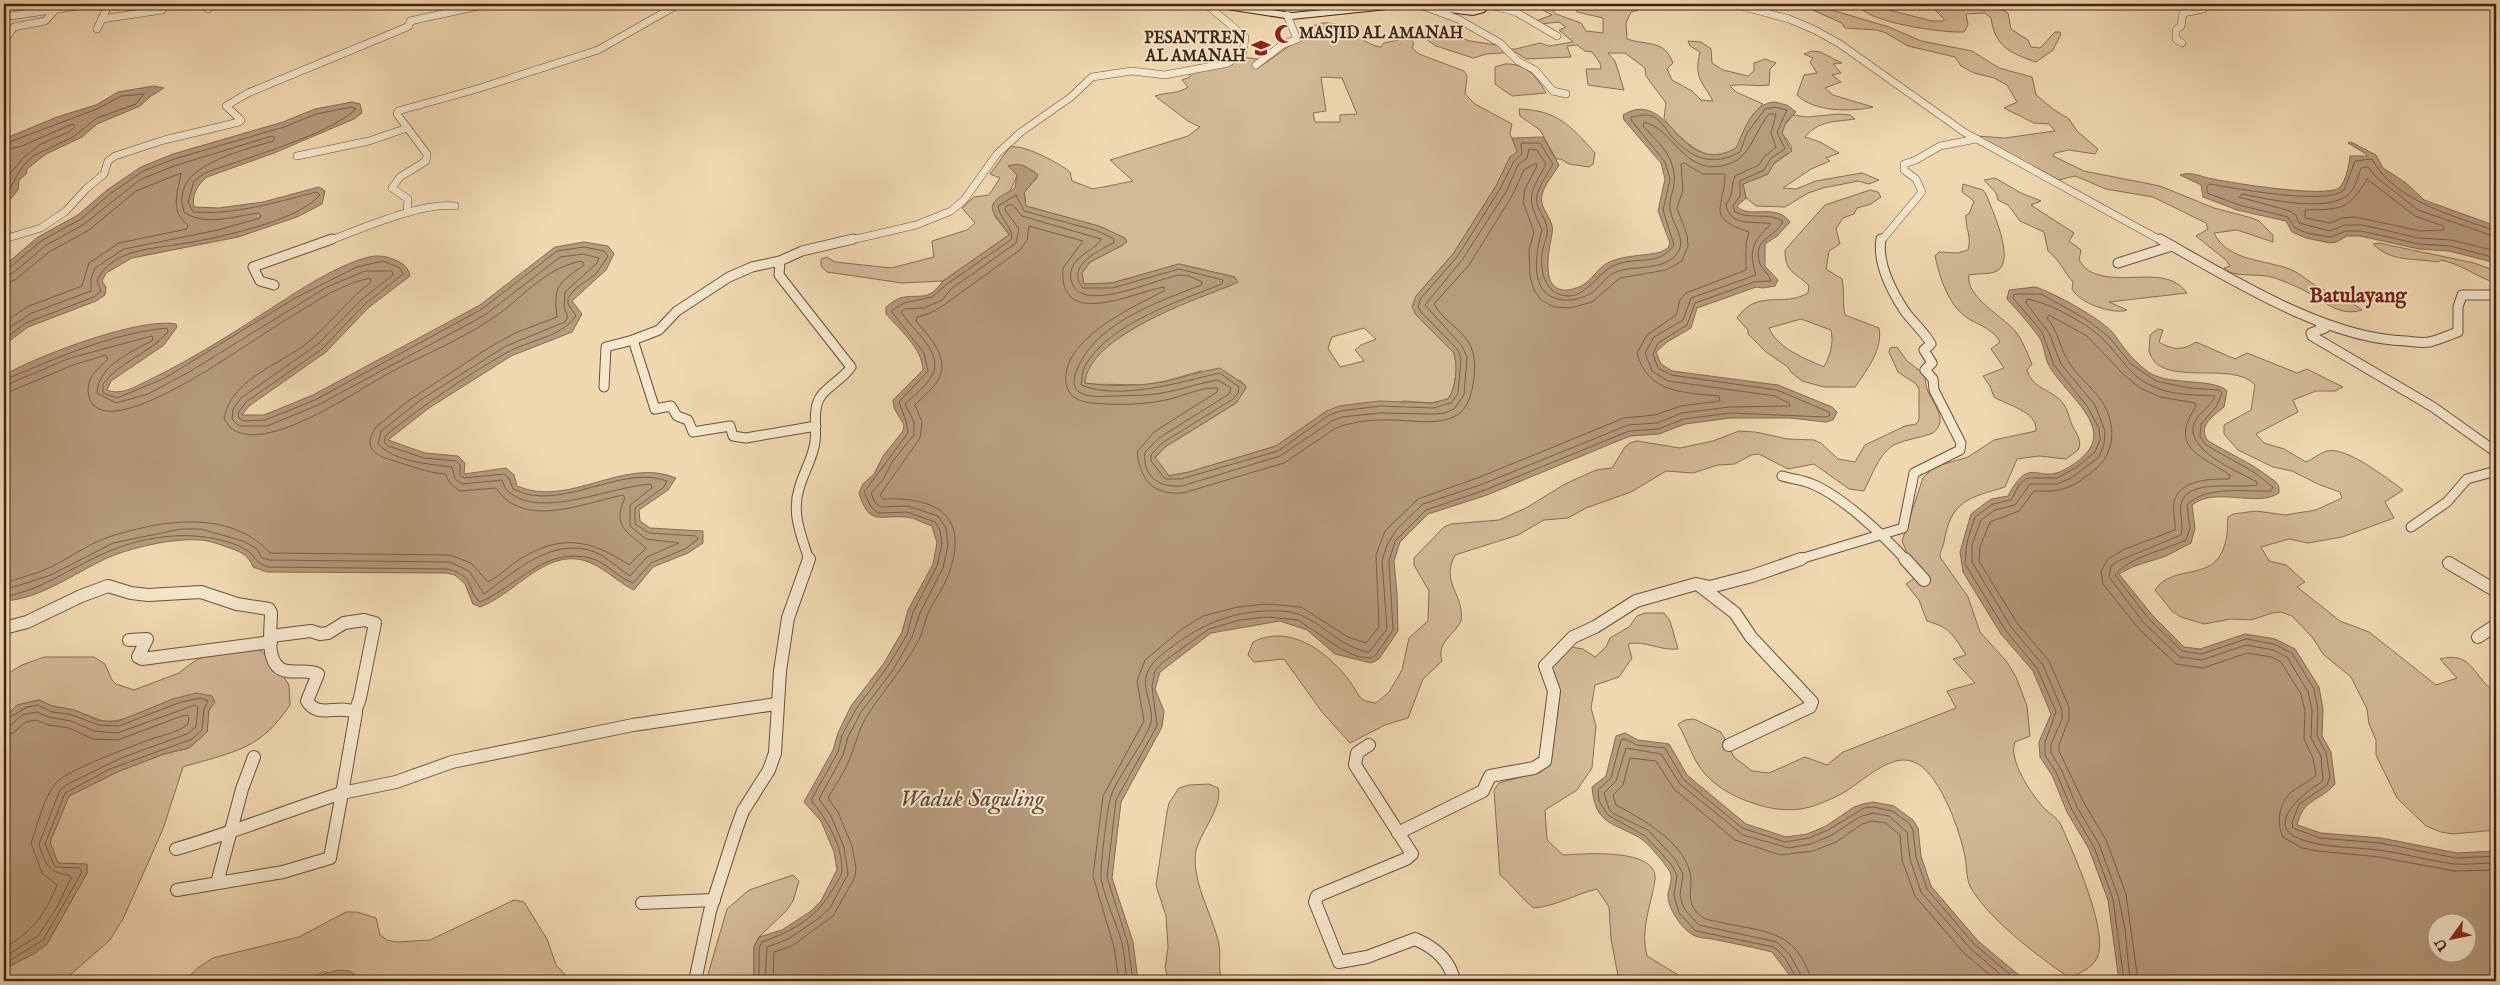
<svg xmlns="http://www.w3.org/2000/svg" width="2500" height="985" font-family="'IM FELL English',serif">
<rect width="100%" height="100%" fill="#f0d8b0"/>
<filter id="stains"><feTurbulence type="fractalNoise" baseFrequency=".004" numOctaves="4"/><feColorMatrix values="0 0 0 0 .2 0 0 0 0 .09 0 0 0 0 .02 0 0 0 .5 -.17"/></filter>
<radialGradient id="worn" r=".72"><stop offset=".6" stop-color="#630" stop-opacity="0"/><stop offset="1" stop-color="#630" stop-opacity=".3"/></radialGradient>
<g fill="#d3b996" stroke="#8b6e56" fill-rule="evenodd">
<path d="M 1545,4 L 1554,4 L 1551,8 L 1556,14 L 1581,23 L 1586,31 L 1603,33 L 1603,18 L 1577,12 L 1573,4 L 1614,4 L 1613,7 L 1617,10 L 1628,8 L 1638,10 L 1631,12 L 1626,23 L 1627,39 C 1648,46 1664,39 1673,63 L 1667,69 L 1672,80 L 1692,91 L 1701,100 L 1713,101 C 1701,80 1694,77 1700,52 L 1690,46 L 1688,41 L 1701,42 L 1711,49 L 1712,63 L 1723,70 L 1748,76 L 1754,71 L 1754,63 L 1765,59 L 1776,63 L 1770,69 L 1769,85 C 1755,87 1743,83 1730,86 L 1736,92 L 1763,104 C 1751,117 1747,134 1737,147 C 1716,174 1675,136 1664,118 L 1666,103 L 1646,76 L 1645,68 L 1625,53 L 1608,53 L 1615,61 L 1624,90 L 1588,85 L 1586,69 L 1601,69 L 1600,63 L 1592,52 L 1585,51 L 1577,45 L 1567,46 L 1571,57 L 1526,59 L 1516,52 L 1487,54 L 1473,58 L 1436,46 L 1426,39 L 1455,36 L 1470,41 L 1497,45 L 1504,49 L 1516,49 L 1540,43 L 1549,46 L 1573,42 L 1559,30 L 1566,27 L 1559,22 L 1541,24 L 1536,21 L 1552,15 L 1541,9 Z"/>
<path d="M 1799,4 L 1818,4 L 1835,11 L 1889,27 L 1921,41 L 1972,51 L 1999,68 L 2032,77 L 2036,95 L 2053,109 L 2069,119 L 2077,131 L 2098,149 L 2095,154 L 2069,150 L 2055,153 L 2053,156 L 2084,171 L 2160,186 L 2214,208 L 2252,218 L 2259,221 L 2273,235 L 2273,242 L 2237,230 L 2214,233 C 2228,262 2265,259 2292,270 C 2301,274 2309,282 2318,287 C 2333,295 2349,300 2362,310 C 2339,317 2326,302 2307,292 C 2297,286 2285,282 2275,278 C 2259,272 2234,279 2224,268 L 2230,266 L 2226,260 L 2196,236 L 2208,229 L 2206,223 L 2153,197 L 2106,189 L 2075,176 L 2055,181 L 1977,136 L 2005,138 L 2055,131 L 2049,124 L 2034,123 L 2004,108 L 2017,102 L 2007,85 L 1994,78 L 1974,73 L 1961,66 L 1955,57 L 1908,46 L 1886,33 L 1877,30 L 1845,28 L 1842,23 Z"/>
<path d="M 1856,4 L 1898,4 L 1889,10 L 1932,21 L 1944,21 L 1944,19 L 1929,4 L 1991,4 L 2008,13 L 2011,29 L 2028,40 L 2031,47 L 2040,48 L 2055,32 L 2060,32 L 2061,34 L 2053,50 L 2036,62 C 2010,53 1995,47 1991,18 L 1985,13 L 1966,14 L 1968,25 L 1964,32 C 1943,33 1882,24 1864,11 C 1861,9 1860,6 1856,4 Z"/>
<path d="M 1323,23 C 1348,21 1359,44 1381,47 L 1384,43 L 1399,40 L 1401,38 L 1410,38 L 1414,43 L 1412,48 L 1419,54 L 1464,71 L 1467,76 L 1465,94 L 1475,104 L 1512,124 L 1510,134 L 1518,152 L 1510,157 L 1496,186 L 1453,254 L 1416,296 L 1416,315 L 1454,353 C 1458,366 1456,388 1448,399 L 1432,403 L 1405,401 L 1327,411 L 1276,446 L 1189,472 L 1168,476 L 1155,458 L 1165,447 L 1236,403 L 1246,388 L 1241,381 L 1201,371 L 1166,381 L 1144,385 L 1092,384 L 1085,383 C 1085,379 1085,375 1086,371 C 1099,337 1201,294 1235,277 L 1179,264 L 1112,283 L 1084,284 L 1082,273 L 1090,262 L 1123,245 L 1113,233 L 1104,228 L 1026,206 L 1024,192 L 1037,178 L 1035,172 L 1027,168 L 1008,166 L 1017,175 C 1012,191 1003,200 994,215 L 1009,235 L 943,281 L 902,283 L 827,272 L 821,266 L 821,259 L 827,257 L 835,262 L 891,268 L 934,257 L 932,241 L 967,230 L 975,223 L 962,208 L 974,197 L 989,195 L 1000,178 L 990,174 L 1010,147 C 1024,144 1059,163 1070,172 L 1072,181 L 1093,189 L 1133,181 L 1110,160 L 1188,136 L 1200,127 L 1188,121 L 1155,96 C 1166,92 1179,94 1188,87 L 1182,80 L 1190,77 L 1190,73 L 1232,63 L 1243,57 L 1257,59 L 1255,65 L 1261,66 L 1308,33 L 1309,27 ZM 1321,77 L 1342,78 L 1357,114 L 1340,115 L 1340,122 L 1315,122 L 1313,113 L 1326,111 ZM 1364,328 L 1376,339 L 1361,345 L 1355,350 L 1364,361 L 1340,367 L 1328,348 L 1332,337 Z"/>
<path d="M 1812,51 L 1820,52 L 1842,63 L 1833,64 L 1841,73 L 1832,75 L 1841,82 L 1825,88 L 1833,95 L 1873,107 C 1850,112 1814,112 1797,95 L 1804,75 L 1817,73 L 1810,62 L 1813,58 L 1804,54 Z"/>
<path d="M 1505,64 C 1524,63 1537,76 1546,93 L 1512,96 L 1495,84 L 1495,67 Z"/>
<path d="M 1519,109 C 1557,110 1571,126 1595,153 L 1593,164 L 1589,167 L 1569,164 L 1561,159 L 1556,159 L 1540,130 L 1520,116 Z"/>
<path d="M 1839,114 L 1850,115 L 1855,119 C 1835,122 1819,120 1805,137 L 1820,142 L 1839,153 L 1826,158 L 1830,161 L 1811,169 L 1783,188 L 1796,189 L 1816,181 L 1862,173 L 1879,180 L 1869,184 L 1858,181 L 1823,188 L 1808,193 L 1785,207 L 1756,206 L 1746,198 L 1743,184 L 1768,174 L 1771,166 L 1789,153 L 1792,147 L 1782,133 L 1783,127 L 1793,115 L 1807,117 Z"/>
<path d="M 1995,178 L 2021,193 L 2041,201 L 2031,205 L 2074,233 L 2069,241 L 2081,250 L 2079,260 C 2082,263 2085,269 2089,271 C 2120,288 2166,263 2187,293 L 2109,302 L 2127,310 C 2113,315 2079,303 2072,289 L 2073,282 C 2064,272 2059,259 2048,251 L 2044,232 L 2020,221 L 2008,205 L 1998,200 L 1996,193 L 1984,180 Z"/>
<path d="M 1963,184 L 1983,190 L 1986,194 C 1992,210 2016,260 1997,271 C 1989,275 1978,273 1969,275 C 1965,297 2004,317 2016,332 C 2023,341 2027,353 2032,364 L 2027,370 C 2030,385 2048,390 2058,398 C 2069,407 2068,418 2074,429 C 2078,436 2082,442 2078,450 L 2066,459 L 2039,456 L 2017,459 L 2005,487 C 1969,498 1951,500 1944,542 C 1943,548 1940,550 1940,557 L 1968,597 L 1980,632 L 2007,662 L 2016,677 L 2027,706 L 2030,736 L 2015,742 C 2008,760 2031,793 2042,806 C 2048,813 2057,817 2061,825 C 2072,850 2110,933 2097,958 C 2092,968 2080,973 2070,978 C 2041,959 1986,917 1970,886 C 1966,877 1967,866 1965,857 C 1960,830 1941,778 1918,764 C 1893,748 1861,784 1841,794 C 1833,798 1825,802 1816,805 C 1795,813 1771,810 1750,802 C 1734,797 1717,787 1705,774 C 1692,759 1688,741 1678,724 L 1685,720 L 1694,719 L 1721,732 L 1734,757 L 1752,771 L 1769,773 L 1805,757 L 1827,765 L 1843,752 L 1956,708 L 1947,691 L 1975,683 L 1953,659 L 1966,655 C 1953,635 1951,628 1927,621 L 1919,600 L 1906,584 L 1922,573 L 1908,555 L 1902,541 L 1923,478 L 1934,467 L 1968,457 L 1994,440 L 2036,431 C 2038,411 2006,405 1994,397 L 1990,386 L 1983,376 L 2004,368 L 1991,349 L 2000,342 C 1993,329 1981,326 1969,319 C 1948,306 1940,278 1935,256 L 1939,252 L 1958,253 L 1968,250 C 1972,236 1965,228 1966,215 L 1969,214 L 1974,201 L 1962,192 Z"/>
<path d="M 1870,190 L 1878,192 L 1881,197 L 1871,204 L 1857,208 L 1854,214 L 1843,218 L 1836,229 L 1840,244 L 1829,251 L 1826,269 L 1842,279 C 1845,294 1842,302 1845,315 L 1879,328 C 1883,349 1867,370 1855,387 L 1824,387 L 1802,381 L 1791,372 L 1788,367 L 1766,352 L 1748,334 L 1748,330 L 1737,318 C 1758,288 1783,308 1808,293 L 1809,286 C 1795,271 1785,274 1785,250 L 1825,205 ZM 1801,319 L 1831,330 C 1834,343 1830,356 1824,367 C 1804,358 1778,349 1769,328 Z"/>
<path d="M 2379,243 L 2474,263 L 2496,271 L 2496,283 C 2476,277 2462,264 2441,260 L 2437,262 C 2414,258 2390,262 2373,244 Z"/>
<path d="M 2158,329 L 2163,330 L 2159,342 C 2173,350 2182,351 2196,342 L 2235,359 L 2247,353 L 2297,373 L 2307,369 L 2343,387 L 2335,391 L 2316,391 L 2293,400 L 2298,412 L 2256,434 L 2264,443 L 2284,449 L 2306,462 C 2313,459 2320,453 2327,451 C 2346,446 2388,479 2403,490 L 2385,502 L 2394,518 L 2342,537 L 2308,543 L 2289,539 L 2261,547 L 2269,561 L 2286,565 L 2305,582 L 2297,587 L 2340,621 L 2369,632 L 2436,685 L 2457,678 L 2440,659 C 2473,650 2474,679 2496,693 L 2496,830 L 2453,834 L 2441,832 L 2426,826 L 2397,798 L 2376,755 L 2376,740 L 2369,724 L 2367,709 L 2351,677 L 2323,654 L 2313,638 L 2292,616 L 2281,612 L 2272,613 L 2251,620 L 2231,619 L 2204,624 L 2181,617 L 2172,611 L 2155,590 C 2174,562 2214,584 2225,544 C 2228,535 2227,525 2228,517 L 2233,514 L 2256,511 L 2285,515 L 2316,510 L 2342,498 L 2340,492 L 2320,485 L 2292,471 L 2273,467 L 2238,450 L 2224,434 L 2224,425 L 2251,410 L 2255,385 C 2233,359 2159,390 2149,351 L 2150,335 Z"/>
<path d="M 1897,347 L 1907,361 L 1923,373 C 1926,378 1925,380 1926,385 C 1929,401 1951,418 1933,433 C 1921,438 1907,439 1896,444 C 1880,451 1871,477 1864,491 L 1849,489 L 1814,464 L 1788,469 L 1759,454 L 1751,455 L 1735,464 L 1718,465 L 1693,473 L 1666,471 L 1631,492 L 1586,508 L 1568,518 L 1544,520 L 1518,535 L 1455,555 C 1440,583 1465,595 1461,621 C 1453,636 1436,643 1442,661 L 1423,679 L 1408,718 L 1385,725 L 1350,743 L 1322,712 L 1284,659 L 1254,662 L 1248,655 L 1253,642 C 1291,623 1329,653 1351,683 C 1360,696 1358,701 1376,703 L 1389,692 L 1402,670 L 1409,638 L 1428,621 L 1429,591 L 1414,565 L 1414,558 L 1444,527 L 1451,524 L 1499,520 L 1526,508 L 1565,484 L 1596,470 L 1612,468 L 1625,447 L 1630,443 L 1637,441 L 1680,448 L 1713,441 L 1739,431 L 1755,432 L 1788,439 L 1814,440 L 1821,443 L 1838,459 L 1855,462 L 1865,445 L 1905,426 L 1916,424 L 1919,420 L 1919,389 L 1916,384 L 1898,372 L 1889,352 L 1890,348 Z"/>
<path d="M 1645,613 L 1664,613 L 1670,621 L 1678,649 C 1660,651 1645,640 1628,644 L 1632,658 L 1619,677 L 1595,685 L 1591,708 L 1596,726 L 1592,768 L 1577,790 L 1545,810 L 1547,840 L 1563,855 C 1582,854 1659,847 1655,880 C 1651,906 1640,929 1647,956 L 1688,981 L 1619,981 L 1611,939 L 1609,907 L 1597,889 C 1575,894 1557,906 1534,908 C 1521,899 1513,885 1500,875 L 1494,790 L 1499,783 L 1542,771 L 1548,765 L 1554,735 L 1558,683 L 1549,671 L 1571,647 L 1583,649 L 1595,657 L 1606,647 L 1610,638 L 1629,627 L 1637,616 Z"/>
<path d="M 252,649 L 261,651 L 272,659 L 289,685 L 290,705 C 283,715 275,726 265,734 C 243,753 211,758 183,767 L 163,829 L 123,919 L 110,940 L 71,974 L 54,981 L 4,981 L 4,969 L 35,953 L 47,944 L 87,873 L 87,865 L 58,863 L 50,842 L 69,796 L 117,772 L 164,754 L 189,748 L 207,732 L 209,710 L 173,699 L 127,719 L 105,722 L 74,710 L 52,706 L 39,700 L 17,705 L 4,718 L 4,676 L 22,665 L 44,657 L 94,657 L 105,664 L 112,680 L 116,684 L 134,690 L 179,673 L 196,660 L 208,655 Z"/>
<path d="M 1209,784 L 1218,788 C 1224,809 1195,836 1195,859 C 1195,887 1211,913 1218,940 C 1222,953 1217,968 1222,981 L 1169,981 L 1165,968 L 1168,947 L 1166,916 L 1156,885 L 1167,812 L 1169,803 L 1179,788 L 1189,785 Z"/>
<path d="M 793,875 L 799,881 L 793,901 L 787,910 L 759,937 L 754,947 L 754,981 L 706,981 L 727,909 L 749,890 Z"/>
<path d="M 514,900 L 524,902 L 547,939 L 556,965 L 571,981 L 447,981 L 445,976 L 432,981 L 363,981 L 359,977 L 324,972 L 300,981 L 184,981 L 199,967 L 213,958 L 299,937 L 346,912 L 357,912 L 376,918 L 380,935 L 387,940 L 397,942 L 430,940 Z"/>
</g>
<g fill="#b59a7c" stroke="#876a53" fill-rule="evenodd">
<path d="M 154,86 L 164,88 L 151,96 L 140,106 L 97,124 L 82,137 L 46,154 L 27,169 L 26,174 L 19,180 L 18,190 L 4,207 L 4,139 L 57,117 L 96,105 L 118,92 Z"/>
<path d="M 352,102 L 360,104 L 362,113 L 354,119 L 274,153 L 207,177 C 198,184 191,195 194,207 L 219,208 L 263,202 L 319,187 L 325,191 L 322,204 L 297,217 L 238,237 L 132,258 L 106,273 L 102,281 L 106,287 L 105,295 L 96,301 L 28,327 L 4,345 L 4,266 L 38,237 L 78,215 L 107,190 L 141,167 L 173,154 L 283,122 L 315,109 Z"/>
<path d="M 1775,102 L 1787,105 L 1796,112 L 1786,122 L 1782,133 L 1792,151 L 1775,162 L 1768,174 L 1743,184 L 1746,198 L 1737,206 C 1748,220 1776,202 1790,222 L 1777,236 L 1765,244 L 1765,266 L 1778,280 L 1775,286 L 1763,288 L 1756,287 L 1697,308 L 1691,328 L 1667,342 L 1656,352 L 1661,364 L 1672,371 L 1778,385 L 1832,407 L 1837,412 L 1833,420 L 1826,422 L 1790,418 L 1730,418 L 1685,424 L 1659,434 L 1630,436 L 1487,495 L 1428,514 L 1400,542 L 1394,561 L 1397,594 L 1398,631 L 1379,659 L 1371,663 L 1335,654 L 1307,630 L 1280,621 L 1211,633 L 1160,672 L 1155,689 L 1164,711 L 1162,727 L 1121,802 L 1112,878 L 1133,942 L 1138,981 L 754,981 L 754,947 L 759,937 L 782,930 L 811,911 L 821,901 L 837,870 L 834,852 L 821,821 L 804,802 L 833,750 L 838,733 L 851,706 L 884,663 L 902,632 L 908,610 L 933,564 L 937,543 L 932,526 C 924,524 914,517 906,517 C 879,515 869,526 859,493 L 863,484 L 874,474 L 883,456 L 903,431 L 904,425 L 894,408 L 893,400 L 923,370 C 922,348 900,330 886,314 L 886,307 C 890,304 896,299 900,298 C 920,293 927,303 943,281 L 1009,235 C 1006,224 985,213 995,201 C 1001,194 1010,193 1015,187 L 1017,175 L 1008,166 C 1022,162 1027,167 1038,175 L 1024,193 L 1026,206 L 1099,226 L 1125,238 L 1127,242 L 1123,245 L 1090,262 L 1082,273 L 1084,284 L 1112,283 L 1179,264 L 1235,277 L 1238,282 L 1232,285 C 1194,300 1088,336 1085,383 C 1110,387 1139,386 1163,382 C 1183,378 1200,371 1220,368 L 1245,385 L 1246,388 L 1236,403 L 1165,447 L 1155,457 L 1169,476 L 1189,472 L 1276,446 L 1327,411 L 1339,406 L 1379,401 L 1432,403 L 1448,399 C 1456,388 1458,366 1454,353 L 1416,315 L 1412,307 L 1416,296 L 1453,254 L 1496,186 L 1510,157 L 1517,152 L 1512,138 L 1543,137 L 1559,165 C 1554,174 1544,185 1542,195 C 1538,209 1556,220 1552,234 C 1549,250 1539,293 1568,290 C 1574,289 1581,287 1586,283 C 1595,276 1600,265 1612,261 C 1626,255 1645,256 1661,252 L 1668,248 L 1670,243 L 1658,211 L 1665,179 L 1661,163 L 1624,120 L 1623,115 C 1671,86 1679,180 1736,148 C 1744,131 1752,103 1775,102 Z"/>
<path d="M 2351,142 L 2376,155 L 2383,168 L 2406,183 L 2424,200 L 2496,226 L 2496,263 L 2449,251 L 2419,249 L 2360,236 L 2347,236 L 2336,242 L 2330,243 L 2306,238 L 2292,232 L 2286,221 L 2237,210 L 2203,197 L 2201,185 L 2180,175 C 2192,171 2201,177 2213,179 C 2232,183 2326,198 2339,188 C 2346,182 2349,165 2350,156 L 2367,156 L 2366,154 L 2348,143 Z"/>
<path d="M 584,242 L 608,246 L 614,254 L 606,270 L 572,301 L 582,314 L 572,332 L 511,356 L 429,408 L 388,440 L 425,453 L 458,456 L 465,463 L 464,474 L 506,468 L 514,475 L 517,486 C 569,509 624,456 676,478 L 668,490 L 639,510 L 640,521 L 650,528 L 703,531 L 703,543 L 688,553 L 653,567 L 634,590 C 619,583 607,570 591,563 C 548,544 516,594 480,607 L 473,604 L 465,584 L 455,575 L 447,573 L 267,572 L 253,567 C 248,553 238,551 224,546 C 216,543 207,540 198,540 C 173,538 128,548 105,559 C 73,574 40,599 4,601 L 4,376 L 10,372 C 43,354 141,317 176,324 L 177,327 L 164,345 L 111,381 L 107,390 C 122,396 136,386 149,380 C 195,358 239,329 281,302 C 306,286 340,264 369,257 C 379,255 386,256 395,260 C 403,263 408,267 410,276 L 368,308 L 326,352 L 249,406 L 242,415 L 264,415 L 313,395 L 480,305 L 555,247 Z"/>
<path d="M 2035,287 C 2051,291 2105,321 2114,334 C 2124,349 2135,363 2150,373 C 2171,386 2215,378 2227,391 L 2224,407 C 2213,416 2197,426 2208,441 L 2255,467 L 2276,482 L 2279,487 L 2279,493 C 2256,508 2215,486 2192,505 L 2195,528 L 2191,543 L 2166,556 L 2132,567 L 2119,574 L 2153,616 L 2184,647 L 2200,649 L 2245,634 L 2275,639 L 2295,649 L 2319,687 L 2323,709 L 2322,736 L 2331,752 L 2335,784 C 2318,803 2304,797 2297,825 L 2321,833 L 2381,838 L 2457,853 L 2496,851 L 2496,981 L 2119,981 L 2108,900 L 2089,849 L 2067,812 L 2052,775 L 2040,757 L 2039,742 L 2051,714 L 2033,671 L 2001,634 L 1963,572 L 1960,552 L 1971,514 L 1991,499 L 2008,496 C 2030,454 2037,484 2064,470 C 2127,436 2074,404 2051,369 C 2044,359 2045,346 2039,337 C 2029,323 2018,311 2007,299 L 2009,290 ZM 2468,922 L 2468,952 L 2438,952 L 2438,922 Z"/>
<path d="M 196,693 L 212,696 L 215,702 L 209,710 L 207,732 L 189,748 L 164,754 L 117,772 L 69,796 L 50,842 L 58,863 L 87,864 L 87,873 L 47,944 L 35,953 L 4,969 L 4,718 L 17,705 L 39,700 L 52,706 L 74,710 L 97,720 L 116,722 L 173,699 Z"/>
<path d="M 1625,733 L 1638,740 L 1669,744 L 1687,775 L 1746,824 L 1786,837 L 1807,834 L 1826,826 L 1854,807 L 1863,804 L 1873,802 L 1894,806 L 1913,820 L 1918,828 L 1921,856 L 1931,886 L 1978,941 L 2026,981 L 1794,981 L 1772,952 C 1752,947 1732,943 1712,939 C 1707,938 1698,938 1693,935 C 1682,929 1667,908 1668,894 C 1670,882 1675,877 1666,866 C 1659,857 1649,844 1640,838 C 1613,822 1595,825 1592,787 L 1606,776 L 1616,736 Z"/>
<path d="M 338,970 L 350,971 L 363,981 L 300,981 Z"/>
</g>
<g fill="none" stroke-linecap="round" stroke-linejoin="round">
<g stroke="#7c5e49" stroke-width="1">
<path d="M 4,144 L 97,109 L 121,96 L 144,94 L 136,104 L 97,118 L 73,137 L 33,156 L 22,167 L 4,199"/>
<path d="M 4,150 L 22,146 L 72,124 L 75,126 L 69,132 L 41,144 L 23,158 L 9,175 L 4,189"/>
<path d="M 2367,179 L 2415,216 L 2443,226 L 2444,230 L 2420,231 L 2355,217 L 2342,218 L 2330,223 L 2305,218 L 2305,210 C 2341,209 2348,211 2367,179 Z"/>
<path d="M 2496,231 C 2454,216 2394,201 2372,159 L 2355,161 L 2344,190 C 2326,206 2235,188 2209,184 L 2207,186 L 2207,193 L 2239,205 L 2288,217 L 2295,228 L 2307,233 L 2330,237 L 2346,231 L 2361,231 L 2419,244 L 2450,246 L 2496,258"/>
<path d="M 2496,237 L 2418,210 L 2376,177 L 2368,167 L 2361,168 C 2358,177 2355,189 2348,195 C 2325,213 2268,199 2242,194 L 2239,197 L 2290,211 L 2296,215 L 2299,223 L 2330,231 L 2344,225 L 2362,225 L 2419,238 L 2451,240 L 2496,251"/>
<path d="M 4,269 L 9,268 L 41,241 L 81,219 L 110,194 L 143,171 L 174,159 L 284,127 L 316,114 L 352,107 L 356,109 C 327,136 245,158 205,173 L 194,181 L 188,202 L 193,212 C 236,215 276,202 317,192 L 320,195 C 297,222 216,238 181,244 C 152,249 111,249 97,281 L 101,291 L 94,297 L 26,323 L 4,339"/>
<path d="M 4,276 L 13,273 L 45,246 L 84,224 L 141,179 L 177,165 L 272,136 L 275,138 L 273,141 C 248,149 183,163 182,197 C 181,201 183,207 184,212 C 204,227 235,216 258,213 L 261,215 L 260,218 L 218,230 L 124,249 L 95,268 L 91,278 L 91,291 L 32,313 L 4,331"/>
<path d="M 4,283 L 15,280 L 49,252 L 89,230 L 136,191 L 181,173 C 178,193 169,211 188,225 L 187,229 L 119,243 L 89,263 L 82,286 L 29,306 L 4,322"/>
<path d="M 4,380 C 57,358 109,334 167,328 L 168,332 C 149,354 120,361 103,384 L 103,393 L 117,398 L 165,378 L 295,298 L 357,267 L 383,261 L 400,268 L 403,274 L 365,304 L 322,349 L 246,402 L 238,413 L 239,418 L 243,421 L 265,420 L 315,400 L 482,309 L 557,251 L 584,247 L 604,251 L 608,256 L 596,274 L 575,289 L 568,298 L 568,304 L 576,316 C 560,338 529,340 506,353 C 464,377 424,405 386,435 L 384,442 L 388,446 L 424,458 L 456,461 L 460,465 L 460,475 L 464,478 L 504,474 L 509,478 L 513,489 C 519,491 525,494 531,495 C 576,502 625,466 667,481 L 664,487 L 635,508 L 635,524 L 649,533 L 696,536 L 698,539 L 685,549 L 651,563 L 633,583 C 617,577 606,562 590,558 C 544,547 518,586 480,602 C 466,591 477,577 448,569 L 268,567 C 254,562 258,559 248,551 C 241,546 232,543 224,541 C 186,530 140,537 105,553 C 70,568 42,590 4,597"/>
<path d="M 4,386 L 70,358 L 152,336 L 153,340 C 132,352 98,365 97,393 L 116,403 L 148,394 L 189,372 L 327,287 L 365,271 L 392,271 L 393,275 L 361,300 L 318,344 L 241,398 L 233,409 L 232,419 L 239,426 L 267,426 L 318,405 L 485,315 L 560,257 L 583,254 L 599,258 L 597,263 L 565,292 L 564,307 L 568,317 L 565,322 L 506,346 L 422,399 L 381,431 L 378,444 C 395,462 429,464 452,467 L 455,479 L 462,484 L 502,480 C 504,485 505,490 510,493 C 542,519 613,486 651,484 L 652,488 L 630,505 L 630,526 L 646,539 L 679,543 L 647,557 L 630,576 C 619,569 607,557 595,552 C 553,536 515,571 484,594 L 469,571 L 450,562 L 269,560 L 262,558 L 257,549 L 243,541 L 201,529 L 181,529 L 113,543 L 51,575 L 4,590"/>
<path d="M 4,394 L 73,365 L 106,355 L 108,359 C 99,368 88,376 88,390 C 92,455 236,351 256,339 C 280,323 305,308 330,293 L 352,283 L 370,278 L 371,282 C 349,299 333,320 313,338 C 285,364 232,376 224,418 C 246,469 359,389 389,373 C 421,356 456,342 487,322 C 520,302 542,268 582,261 L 584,265 C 559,283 553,285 557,317 L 515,333 L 490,347 L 408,401 L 376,427 C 357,455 387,458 407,465 C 420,469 431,473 445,474 L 450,483 L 460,491 L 496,488 C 524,530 584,503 623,495 L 625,498 C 612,526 626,531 646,548 L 629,565 C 590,539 561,534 520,559 C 509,566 500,576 488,582 L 471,563 L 450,555 L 270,553 C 230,509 163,520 112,536 C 91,542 71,557 51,567 C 36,574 19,578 4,583"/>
<path d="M 4,721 L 27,707 L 38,705 L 52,712 L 69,714 L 99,725 L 119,726 L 181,702 L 201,698 L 208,701 L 204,709 L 202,730 L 192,739 L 110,769 L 65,793 L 45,844 L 55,867 L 80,868 L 82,872 L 43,940 L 4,964"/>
<path d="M 4,727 L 11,725 L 22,715 L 37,712 L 48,717 L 71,721 L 94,731 L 117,733 L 195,705 L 198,707 L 196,727 L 187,734 L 121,758 L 68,784 L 60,790 L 39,844 C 44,863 49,873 69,875 L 71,878 L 57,907 L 38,936 L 4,957"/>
<path d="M 4,734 L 13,733 L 26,722 L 36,720 L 48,725 L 69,728 L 93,739 L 118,740 L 179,717 L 187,715 L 189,717 L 188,724 C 176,734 161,735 146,741 C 128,748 67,770 56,783 C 43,798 38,825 31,843 L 42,873 L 57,885 C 45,915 32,932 4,948"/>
<path d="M 759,981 L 759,948 L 762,942 C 793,931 818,917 834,887 C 837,882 842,875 842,870 C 842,844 827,820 811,800 L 838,752 L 842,735 L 856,709 L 888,666 L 907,635 L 913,612 L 937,566 L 942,544 L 940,530 L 935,522 L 907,512 L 878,513 L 871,507 L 864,492 L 908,433 L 907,424 L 899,402 L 928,371 L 924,353 L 891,311 L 904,303 L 932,297 L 947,284 L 1012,239 C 1012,225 1000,220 998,206 L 1016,195 L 1024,211 L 1098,231 L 1114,239 L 1114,243 C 1097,251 1065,267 1083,288 L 1112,288 L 1179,269 L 1223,280 L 1222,284 C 1179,301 1108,324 1085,366 C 1082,371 1082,379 1081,385 C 1120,401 1180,382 1220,373 L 1239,387 L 1238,393 L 1233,399 L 1162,443 L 1151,455 L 1151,461 L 1165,479 L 1181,479 L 1278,451 L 1329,415 L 1340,411 L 1380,406 L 1433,408 L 1451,403 L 1458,394 L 1461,359 L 1458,350 L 1421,312 L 1418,306 L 1421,298 L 1457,257 L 1500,189 L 1514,161 L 1522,154 L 1521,143 L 1540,143 L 1553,164 C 1548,173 1540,184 1537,195 C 1534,207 1545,216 1547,227 C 1549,234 1543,245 1542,253 C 1540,272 1545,295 1568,296 C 1587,296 1598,272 1615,265 C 1636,256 1659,267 1674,245 L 1663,210 L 1670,179 L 1665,162 L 1631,120 L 1631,117 C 1638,116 1647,113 1654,117 C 1661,120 1667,131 1672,137 C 1692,159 1713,167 1740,152 L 1747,133 L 1765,109 L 1775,107 L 1787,110 L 1777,132 L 1785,149 L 1771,158 L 1764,170 L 1740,181 L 1740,196 L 1733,206 L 1735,212 C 1751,220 1768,212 1783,221 C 1776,238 1751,238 1760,264 C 1763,270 1769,274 1771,281 L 1754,282 L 1695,303 L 1687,325 L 1658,343 L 1653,354 L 1658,368 L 1671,375 L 1777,390 L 1829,412 L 1830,415 L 1826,417 L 1730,413 L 1684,419 L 1658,429 L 1629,431 L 1485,490 L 1426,510 L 1395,541 L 1389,561 L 1393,630 L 1376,655 L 1371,658 L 1359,657 L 1341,649 L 1298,620 L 1267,617 L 1240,620 L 1209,629 L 1162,663 L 1155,671 L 1152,686 L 1157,726 L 1116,800 L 1107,877 L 1128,944 L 1133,981"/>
<path d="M 765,981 L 767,947 L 788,939 L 818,919 L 830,908 L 848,874 L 844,847 L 831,816 L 819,799 L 843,755 L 848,737 L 861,712 L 893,670 L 912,637 L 920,613 L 943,568 L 948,545 L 946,528 L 938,516 L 908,506 L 881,507 L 875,503 L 871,493 L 883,480 L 892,462 L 914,435 L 914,422 L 905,404 C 913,396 923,389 930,379 C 948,355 912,330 901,312 L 904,309 L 924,308 L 942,300 L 951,289 L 1016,243 L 1019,229 L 1005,210 L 1006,206 L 1012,204 L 1022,216 L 1101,239 C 1096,250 1078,253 1072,268 C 1070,273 1070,278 1072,283 C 1083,314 1156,279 1179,275 L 1189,276 L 1202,282 L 1201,285 C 1156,303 1091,324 1075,375 C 1073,383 1074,391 1083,394 C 1093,398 1106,396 1117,396 C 1132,395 1147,396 1162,393 C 1181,390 1199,383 1218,380 L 1231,388 L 1229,394 L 1159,438 L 1145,452 C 1142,477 1160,488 1182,486 L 1280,456 L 1332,421 L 1342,417 L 1380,413 L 1433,414 L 1445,413 L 1454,409 L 1464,395 L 1467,357 L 1462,346 L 1425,305 L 1462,260 L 1506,192 L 1518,165 L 1527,158 L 1529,149 L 1537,150 L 1546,164 C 1529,196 1526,196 1542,230 C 1536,252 1528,292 1558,299 C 1569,302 1580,299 1590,294 C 1600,288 1606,275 1616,272 C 1634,265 1660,271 1675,256 C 1689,242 1673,226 1670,210 C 1668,194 1680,185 1671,162 C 1667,149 1652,136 1643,126 L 1644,122 C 1674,130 1684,173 1721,166 C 1729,164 1736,162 1742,156 C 1754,144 1758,127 1769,114 L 1776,114 L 1771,133 L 1776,147 L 1763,158 L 1759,165 L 1735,176 C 1730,189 1735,191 1726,205 C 1731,228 1753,220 1771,224 C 1753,242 1748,249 1756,275 L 1691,298 L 1683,320 L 1654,337 L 1645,353 L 1652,371 L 1668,381 L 1775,396 L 1789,403 L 1790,406 L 1729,407 L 1682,413 L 1657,423 L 1628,425 L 1483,484 L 1423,504 L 1397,529 L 1387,545 L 1382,561 L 1387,629 L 1369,652 C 1335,647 1316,612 1282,611 C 1237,609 1204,622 1169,649 C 1159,657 1149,664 1146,677 C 1143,694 1156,711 1150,726 C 1141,748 1116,778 1110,799 C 1107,810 1100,869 1101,878 C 1105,900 1116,922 1122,943 C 1125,955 1125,969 1127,981"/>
<path d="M 773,981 L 774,952 L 792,946 L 833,916 L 855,877 L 856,868 L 852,846 L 838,812 L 828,798 C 835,785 845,772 850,758 C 856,743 859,729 867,716 C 883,691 903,669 917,643 C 923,634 924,622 929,611 C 936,598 946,584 950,570 C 969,513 933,497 883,499 L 880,495 L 920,438 L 922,422 L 915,405 C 922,397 931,391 937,382 C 952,360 930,337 916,321 L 917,317 C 937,313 947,302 963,291 C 982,277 1001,264 1020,250 L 1027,240 L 1029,226 L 1083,241 L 1063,268 C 1058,331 1134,292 1164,287 L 1164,291 C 1133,307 1061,339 1066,383 C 1069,403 1090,403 1106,404 C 1127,405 1149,404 1170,399 C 1186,395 1201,387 1218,388 L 1217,392 L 1154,432 L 1137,452 C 1141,481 1153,495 1183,493 L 1284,463 L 1336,428 C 1352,422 1368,420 1385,420 C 1406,419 1438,427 1457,415 C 1467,409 1471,396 1473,385 C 1475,373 1476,359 1471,347 C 1463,329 1443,321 1434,304 L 1469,265 L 1512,196 L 1524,170 L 1536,163 L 1537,166 L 1525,189 L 1523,202 L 1534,232 L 1529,250 L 1530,277 L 1534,290 L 1541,300 L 1554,307 L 1570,308 L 1592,302 L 1620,278 L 1666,270 L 1682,261 L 1688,246 L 1687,235 L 1677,208 L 1683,190 L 1681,164 L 1684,163 L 1703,174 L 1725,174 C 1724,210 1705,217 1749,232 L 1746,243 L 1746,270 L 1686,293 L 1680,300 L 1676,315 L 1647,335 L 1637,353 C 1648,394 1683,392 1719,396 L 1720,401 L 1681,406 L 1655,415 L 1624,418 L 1480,477 L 1418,499 L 1385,531 L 1376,555 L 1379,627 L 1366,643 L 1348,637 L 1301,607 L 1266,604 L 1238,607 L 1203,616 L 1182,629 L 1145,660 L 1137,681 L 1144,721 L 1103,796 L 1093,876 L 1114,947 L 1119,981"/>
<path d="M 1798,981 L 1785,958 L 1774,947 L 1696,931 L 1679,913 L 1674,895 L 1677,875 L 1671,864 L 1645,836 L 1608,815 L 1599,801 L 1598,790 L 1611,778 L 1621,740 L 1625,739 L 1637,745 L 1665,748 L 1683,779 L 1742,828 L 1785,842 L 1809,838 L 1828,830 L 1864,808 L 1873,807 L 1892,811 L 1909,823 L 1913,830 L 1916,857 L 1927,889 L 1974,944 L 2018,981"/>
<path d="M 1804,981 L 1790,955 L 1777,942 L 1699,925 L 1685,910 L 1682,903 L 1680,895 L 1683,874 L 1675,859 L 1648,830 L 1614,814 L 1609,809 L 1604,793 L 1616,781 L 1626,748 L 1661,754 L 1680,784 L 1743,835 L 1789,848 L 1811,844 L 1832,835 L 1859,817 L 1873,813 L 1889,816 L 1907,832 L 1910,859 L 1921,892 L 1970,948 L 2008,981"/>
<path d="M 1812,981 C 1795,930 1770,933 1724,923 C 1718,921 1707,921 1702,917 C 1683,902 1694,890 1690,872 C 1682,841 1642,819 1616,805 L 1613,795 L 1623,785 L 1630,758 L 1656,761 L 1674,789 L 1735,840 L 1780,855 L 1813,851 L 1836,842 L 1862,824 L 1872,821 L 1886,823 L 1900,835 L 1902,860 L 1915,896 L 1964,953 L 1997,981"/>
<path d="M 2124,981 L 2113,899 L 2094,847 L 2072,810 L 2056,772 L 2045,755 L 2045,742 L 2056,712 L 2037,668 L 2006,631 L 1965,564 L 1967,542 L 1975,517 L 1993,504 L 2011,500 L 2019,485 L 2027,478 L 2057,478 L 2077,467 L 2095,452 L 2100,440 L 2099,428 L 2087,406 L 2054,365 L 2042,332 L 2013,298 L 2014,294 L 2041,294 L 2084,318 L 2109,337 L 2131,364 L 2156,381 L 2189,388 L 2219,390 L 2222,393 L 2216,407 L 2201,424 L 2200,437 L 2206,445 L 2252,471 L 2273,487 L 2271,491 C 2246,492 2206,485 2187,505 L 2190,528 L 2186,540 C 2167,549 2127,558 2115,575 L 2149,619 L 2182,651 L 2201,654 L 2246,639 L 2274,644 L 2292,653 L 2314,689 L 2318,710 L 2317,736 L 2326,753 L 2330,777 L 2327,785 L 2299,804 L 2292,823 L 2293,828 L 2320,838 L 2380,843 L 2456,858 L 2496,856"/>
<path d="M 2130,981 L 2125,929 L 2118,896 L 2099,844 L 2077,807 L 2061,769 L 2051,753 L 2051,744 L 2062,719 L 2062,710 L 2043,665 L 2011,627 L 1972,562 L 1972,545 L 1981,520 L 1995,510 L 2015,505 L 2030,484 L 2057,484 L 2071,478 L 2099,457 L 2104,444 L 2105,431 L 2095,405 L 2061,364 L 2049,333 L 2026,303 L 2027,299 C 2050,303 2087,323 2104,340 C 2121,357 2131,378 2154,387 C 2172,395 2196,395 2215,396 C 2211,407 2198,413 2194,423 C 2184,450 2239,472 2257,482 L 2257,485 C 2238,489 2186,478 2181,504 C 2179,514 2184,524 2181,535 L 2118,561 L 2111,566 L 2109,577 L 2144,623 L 2180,657 L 2202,660 L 2246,645 L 2273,650 L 2287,657 L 2308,692 L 2312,710 L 2311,738 L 2321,756 L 2323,781 C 2303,793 2259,828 2306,841 C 2329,848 2355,847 2378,850 C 2404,853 2428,861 2454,864 C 2467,865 2482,863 2496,863"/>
<path d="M 2138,981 L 2126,894 L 2106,840 L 2084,803 L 2059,751 L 2059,745 L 2069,719 L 2069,707 L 2049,661 L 2017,623 L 1979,561 L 1980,547 L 1990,522 L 2019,511 L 2034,491 C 2062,492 2071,489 2093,471 C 2116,454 2117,424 2101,400 C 2091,386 2075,374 2067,359 C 2059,345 2058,331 2047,318 L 2049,315 L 2087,336 L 2122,373 L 2140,388 L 2160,397 L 2195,403 L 2196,406 C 2169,448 2199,454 2230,475 L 2229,479 C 2210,479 2180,479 2174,502 C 2172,511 2176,521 2175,530 L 2125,549 L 2108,559 L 2101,571 L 2103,584 L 2139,629 L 2176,664 L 2203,668 L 2247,653 L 2271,657 L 2281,662 L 2301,694 L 2305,711 L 2304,739 L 2313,758 L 2316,775 C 2308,783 2298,786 2290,793 C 2279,804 2276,823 2283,837 L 2302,848 L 2318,851 L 2379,857 L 2454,871 L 2496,870"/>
</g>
<g stroke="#6e503c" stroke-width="8">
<g id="minor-far2">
<path d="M 208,4 L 208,9"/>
<path d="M 1486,4 L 1516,12 L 1557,36"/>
<path d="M 1734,4 L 1789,19 L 1815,30 L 1840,44 L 1964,132 L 2162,241"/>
<path d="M 1423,6 L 1458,19 L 1500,43 L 1518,61 L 1535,70 L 1553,91 L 1566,94"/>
<path d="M 34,12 L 45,4 L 41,4"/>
<path d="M 4,17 L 91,4"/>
<path d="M 102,19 L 162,10"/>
<path d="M 97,29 L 109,4"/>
<path d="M 4,41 L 14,27 L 45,21 L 56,9"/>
<path d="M 2182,43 L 2176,39 L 2176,30 L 2181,26 L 2183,13 L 2203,9 L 2189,4"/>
<path d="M 1256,65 L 1282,45 L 1297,39 L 1287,15"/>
<path d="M 297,156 L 369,141 L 407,128"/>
<path d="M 407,213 L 408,199 L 392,188 L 400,177 L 426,161 L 427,154 L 397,114 L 398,111 L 477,89 L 598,50 L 679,4"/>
<path d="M 4,239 L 41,228 L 66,211 L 86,189 L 104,174 L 108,161 L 115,156 L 164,140 L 239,122 L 241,120 L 226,106 L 248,93 L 400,30 L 409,26 L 410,21 L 488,4"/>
<path d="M 328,241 C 361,229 421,202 455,206"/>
<path d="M 847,241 L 916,225 L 951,211 L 964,200 L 997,154 L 1021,132 L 1071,97 L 1092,77 L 1132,71 L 1165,75 L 1228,63 L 1243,52 L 1245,37 L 1206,4"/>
<path d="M 1881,241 L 1922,192 L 1916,179 L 1904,170 L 1904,164 L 1916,160 L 1940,146 L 1976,139"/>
</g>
</g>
<g stroke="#6e503c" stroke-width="11">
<g id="minor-far1">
<path d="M 2160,239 C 2230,278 2325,339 2406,341 C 2413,342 2422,343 2429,342 C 2439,340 2449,335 2458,332 L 2458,307 L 2462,295 L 2496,295"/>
<path d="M 780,261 L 752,267 L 729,277 L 677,311 L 659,330 L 633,340 L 655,409 L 671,406 L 677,416 L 688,420 L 693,432 L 730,426 L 733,436 L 746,438 L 816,426"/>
<path d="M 2118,263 L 2172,246"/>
<path d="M 274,285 L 260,281 L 253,267 L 332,239"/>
<path d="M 2319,322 L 2325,328 L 2311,333 L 2312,336 L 2433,407 L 2496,452"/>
<path d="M 604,387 L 606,347 L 633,340"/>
<path d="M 1782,476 C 1792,479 1803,480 1812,484 C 1842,496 1884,536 1906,560"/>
<path d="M 2411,527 L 2447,502 L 2467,479 L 2496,471"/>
<path d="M 809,560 C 802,537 791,514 799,489 C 803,473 813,458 815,442 C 817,428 812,408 821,396 C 829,385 843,379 851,367 L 779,275 L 780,261 L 802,251 L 853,239"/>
<path d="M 1797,560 L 1903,528 L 1914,473 L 1960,450 L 1961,443 L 1934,390 L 1933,379 L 1925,370 L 1932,363 L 1924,350 L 1931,344 C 1924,331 1912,322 1904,310 C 1891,290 1877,263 1881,239"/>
</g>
</g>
<g stroke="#6e503c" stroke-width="14">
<g id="minor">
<path d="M 1905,559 L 1924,580"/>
<path d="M 2449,563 L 2496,591"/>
<path d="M 1700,586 L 1735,613 L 1751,637 L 1812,702 L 1810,707 L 1729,745"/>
<path d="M 4,628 L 27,622 L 81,596 L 108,586 L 131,593 L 148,595 L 201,592 L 237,604 L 269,609 L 271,613 C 271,630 264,668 287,671 C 298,673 308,669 318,674 L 307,701 C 319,720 339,703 356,713 L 342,793 L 396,782 L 452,762 L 633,725 L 776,704"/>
<path d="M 271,636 L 311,631 L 320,634 L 328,633 L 344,623 L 364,620 L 375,623 L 360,698 L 355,712"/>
<path d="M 2478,637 L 2496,625"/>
<path d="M 129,640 L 147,639 L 138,657 L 142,659 L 271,642"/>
<path d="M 1369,745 L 1357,753 L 1355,765 L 1412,854 L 1406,859 L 1317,896 L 1315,902 L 1339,962 L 1367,957 L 1415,939 C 1434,947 1450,960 1454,981"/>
<path d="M 1398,833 L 1483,791 L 1490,776 L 1534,768 L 1545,761 L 1554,691 L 1545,666 L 1573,637 L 1595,627 L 1636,601 L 1696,584 L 1710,587 L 1752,576 L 1801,559"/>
<path d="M 176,849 C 232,833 286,811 342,793 L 330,858 L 283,872 L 177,890"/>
<path d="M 217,883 L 242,789 L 254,757"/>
<path d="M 642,903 L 714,900"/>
<path d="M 695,981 L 710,911 L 736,830 L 743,811 L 769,770 L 775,753 L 780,671 L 788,618 L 809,559"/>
</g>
</g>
<g stroke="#432316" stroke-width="2">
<path id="secondary" d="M 1210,4 L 1230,4 L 1292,13 L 1383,4 L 1427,4 L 1473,9 L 1482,4 L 1491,4 L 1484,12 L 1473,15 L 1406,7 L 1292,19 L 1214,7 Z"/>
</g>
<use href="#minor-far2" stroke="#f5e6cc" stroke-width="7"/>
<use href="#minor-far1" stroke="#f5e6cc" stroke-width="9"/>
<use href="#minor" stroke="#f5e6cc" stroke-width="12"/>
<use href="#secondary" fill="#f5e6cc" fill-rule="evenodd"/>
</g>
<defs>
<g id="mosque-bare" transform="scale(1.5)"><path d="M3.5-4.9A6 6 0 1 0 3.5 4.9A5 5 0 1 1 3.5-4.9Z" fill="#8f2418" stroke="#f5e6cc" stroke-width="2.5" paint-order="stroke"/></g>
<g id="school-bare" transform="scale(1.5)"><path d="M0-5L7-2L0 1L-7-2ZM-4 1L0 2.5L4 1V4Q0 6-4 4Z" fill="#8f2418" stroke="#f5e6cc" stroke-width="2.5" paint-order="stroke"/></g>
</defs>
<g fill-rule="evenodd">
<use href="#mosque-bare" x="1284" y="34"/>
<use href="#school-bare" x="1261" y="48"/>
</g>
<g text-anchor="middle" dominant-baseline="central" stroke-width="4" stroke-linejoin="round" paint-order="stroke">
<g font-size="16" font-weight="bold" fill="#432316" stroke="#f5e6cc" text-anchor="start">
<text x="1299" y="34">MASJID AL AMANAH</text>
<text x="1246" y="39" text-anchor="end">PESANTREN<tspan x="1246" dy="18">AL AMANAH</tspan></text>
</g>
<g font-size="21" font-weight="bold" fill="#7a1f14" stroke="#f5e6cc">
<text x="2358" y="296">Batulayang</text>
</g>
<g font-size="24" font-style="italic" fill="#654735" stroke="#f5e6cc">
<text x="972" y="799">Waduk Saguling</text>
</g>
</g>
<rect width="2500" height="985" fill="none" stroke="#f0d8b0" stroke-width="20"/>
<rect x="5" y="5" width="2490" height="975" fill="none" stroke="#432316" stroke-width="2.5"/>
<rect x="10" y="10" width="2480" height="965" fill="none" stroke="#432316"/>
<g transform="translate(2452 938) rotate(237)"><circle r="24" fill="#f5e6cc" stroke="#ae9883"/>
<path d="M0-4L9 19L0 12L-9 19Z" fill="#8f2418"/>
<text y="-8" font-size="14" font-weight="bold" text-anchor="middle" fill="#432316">U</text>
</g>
<rect width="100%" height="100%" filter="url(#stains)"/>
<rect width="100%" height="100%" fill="url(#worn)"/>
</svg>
